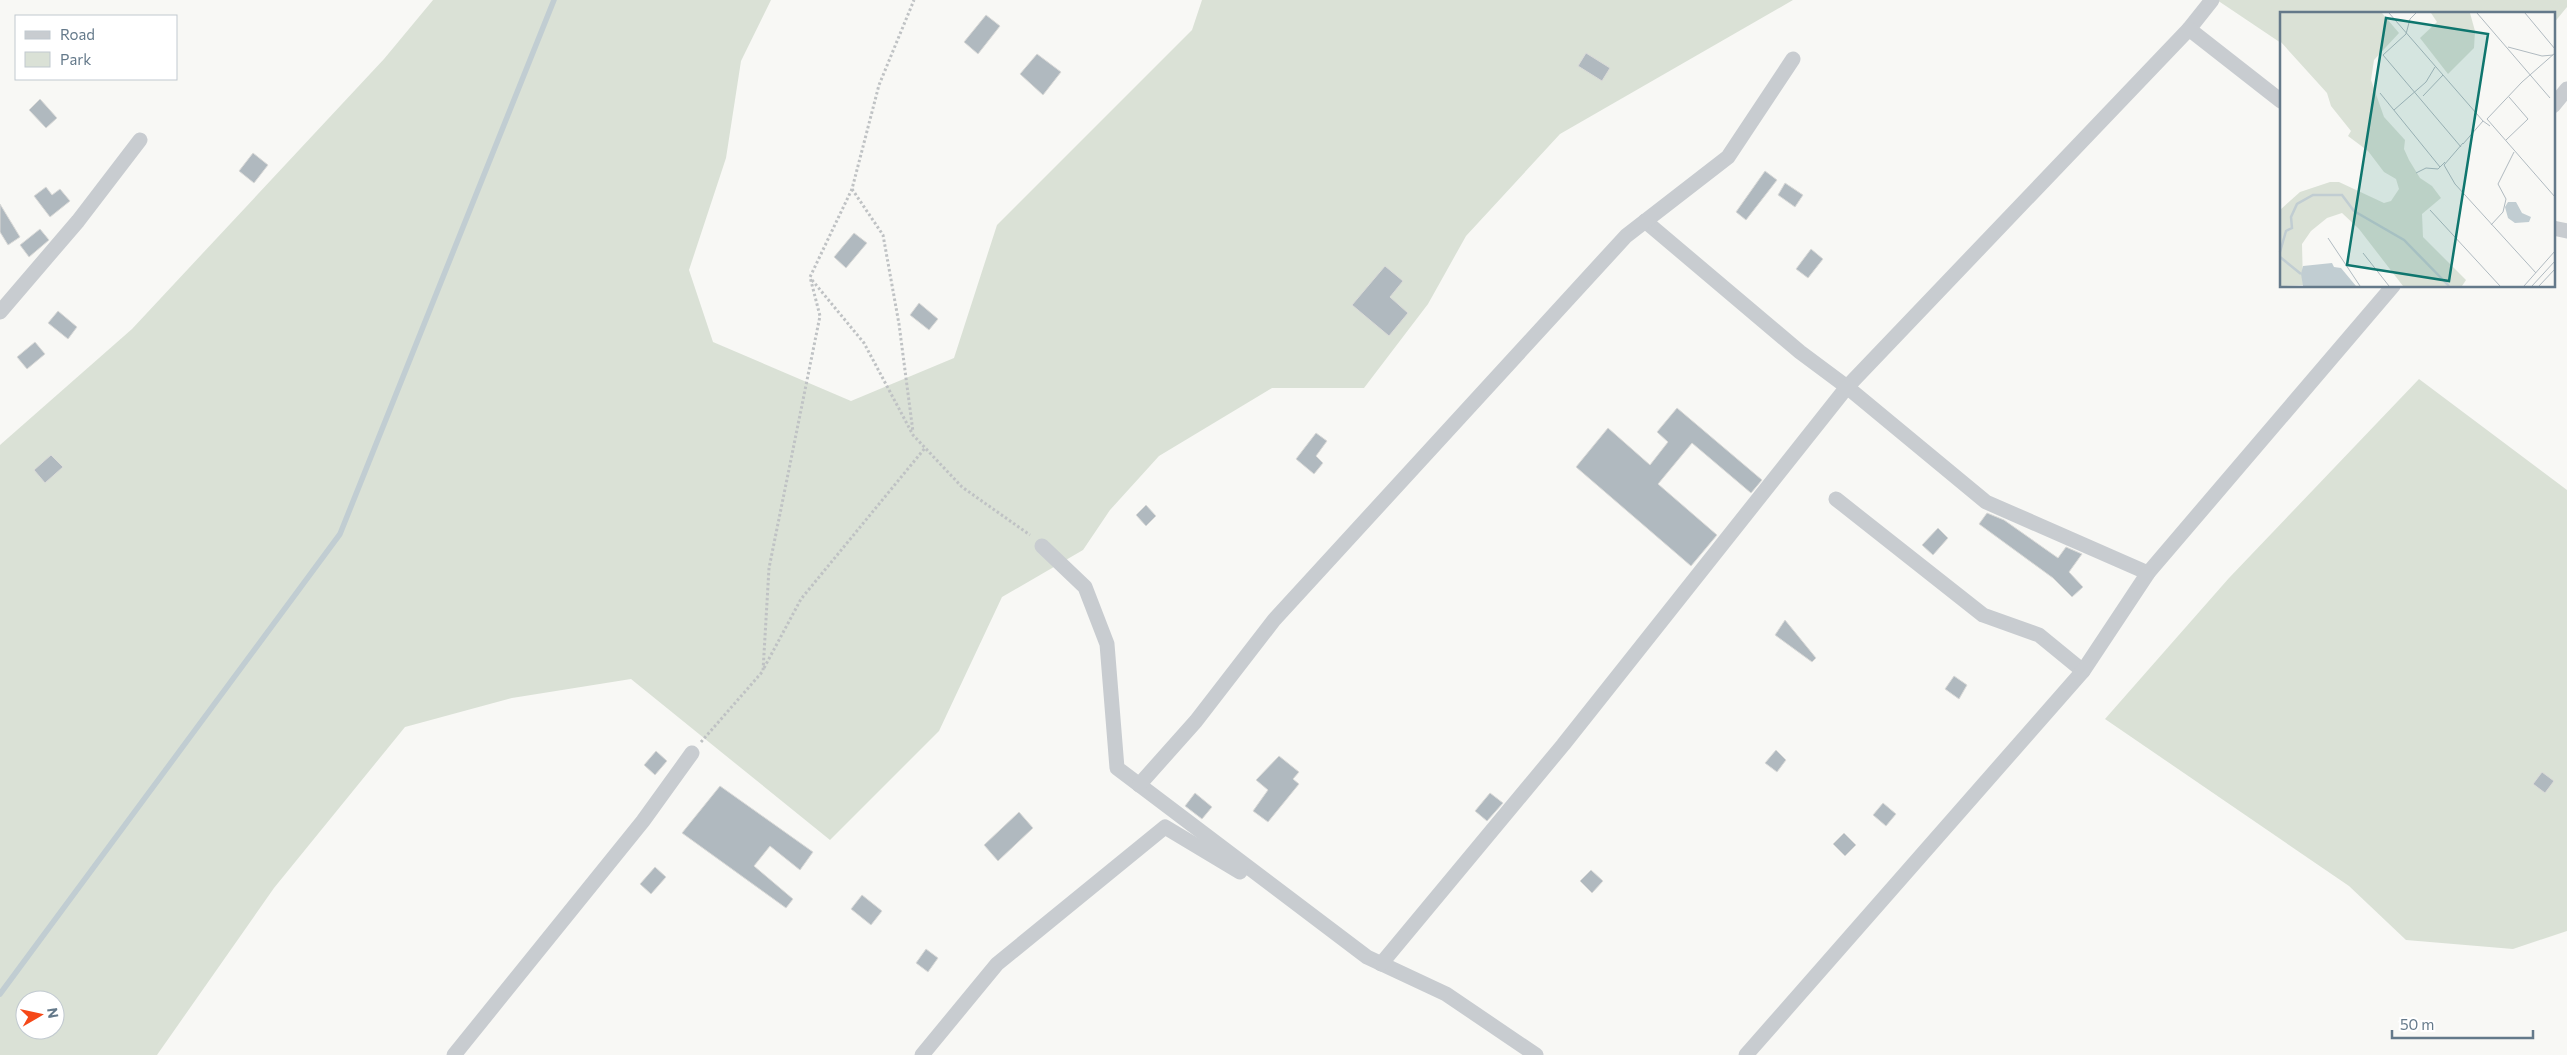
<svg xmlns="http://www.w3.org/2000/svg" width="2567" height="1055" font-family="Commissioner,sans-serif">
<rect width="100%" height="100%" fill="#f8f8f5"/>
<g fill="#dae1d6" fill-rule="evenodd">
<path d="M 433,0 L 771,0 L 741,61 L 726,158 L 689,270 L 713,342 L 851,401 L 954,358 L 997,225 L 1192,30 L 1202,0 L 1793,0 L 1560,134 L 1466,236 L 1428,304 L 1364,388 L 1272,388 L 1159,456 L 1110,510 L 1083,550 L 1002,597 L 939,731 L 830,840 L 631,679 L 512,698 L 405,727 L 274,888 L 157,1055 L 0,1055 L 0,445 L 132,329 L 384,59 ZM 25,1000 L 55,1000 L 55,1030 L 25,1030 Z"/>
<path d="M 2217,0 L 2567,0 L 2567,7 L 2553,24 L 2553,14 L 2281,14 L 2281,43 Z"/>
<path d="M 2419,379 L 2567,490 L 2567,931 L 2513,949 L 2406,940 L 2349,886 L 2105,719 L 2229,578 Z"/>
</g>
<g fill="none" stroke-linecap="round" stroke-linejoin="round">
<path stroke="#c1cdd2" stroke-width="5.5" d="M 0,994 L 340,534 L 554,0"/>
</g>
<g fill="#b0b9bf" stroke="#dadad8">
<path d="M 986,15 L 1000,26 L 978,54 L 964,42 Z"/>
<path d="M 1586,53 L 1610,68 L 1602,81 L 1578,66 Z"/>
<path d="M 1037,54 L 1061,72 L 1043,95 L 1020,74 Z"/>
<path d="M 40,99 L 57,118 L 46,128 L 29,110 Z"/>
<path d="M 253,153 L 268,165 L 254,183 L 239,171 Z"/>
<path d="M 1765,171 L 1777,180 L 1746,220 L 1736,212 Z"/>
<path d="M 1785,183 L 1803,195 L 1795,207 L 1778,195 Z"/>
<path d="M 46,187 L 52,195 L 60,189 L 70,201 L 50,217 L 34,196 Z"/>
<path d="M 0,204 L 20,237 L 8,245 L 0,232 Z"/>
<path d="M 40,229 L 49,240 L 29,257 L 20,245 Z"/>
<path d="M 854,233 L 867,243 L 846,268 L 834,257 Z"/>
<path d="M 1811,249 L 1823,259 L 1808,278 L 1796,269 Z"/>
<path d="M 1385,266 L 1403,281 L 1390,297 L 1408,313 L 1389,336 L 1352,305 Z"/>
<path d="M 919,303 L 938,319 L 929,330 L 910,315 Z"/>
<path d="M 58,311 L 77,327 L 68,339 L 48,323 Z"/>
<path d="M 35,342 L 45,354 L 27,369 L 17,357 Z"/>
<path d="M 1677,408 L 1762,480 L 1751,493 L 1692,443 L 1658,484 L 1717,535 L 1691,566 L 1576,467 L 1608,428 L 1650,465 L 1668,442 L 1657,432 Z"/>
<path d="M 1316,433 L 1327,441 L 1316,456 L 1323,463 L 1314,474 L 1296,459 Z"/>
<path d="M 51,455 L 63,467 L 45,483 L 34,470 Z"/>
<path d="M 1146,505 L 1156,516 L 1146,526 L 1136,515 Z"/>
<path d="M 1987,513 L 2004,520 L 2058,558 L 2066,547 L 2082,554 L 2069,572 L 2083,587 L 2072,597 L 2053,578 L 1979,524 Z"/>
<path d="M 1938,528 L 1948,538 L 1933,555 L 1922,545 Z"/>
<path d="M 1785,620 L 1816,658 L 1812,662 L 1775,635 Z"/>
<path d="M 1954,676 L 1967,685 L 1959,699 L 1945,689 Z"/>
<path d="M 1776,750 L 1786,760 L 1777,772 L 1765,763 Z"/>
<path d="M 656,751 L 667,761 L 655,775 L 644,765 Z"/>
<path d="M 1279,756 L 1299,772 L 1293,779 L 1299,784 L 1268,822 L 1253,811 L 1268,790 L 1256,780 Z"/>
<path d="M 2542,772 L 2554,781 L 2545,793 L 2533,784 Z"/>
<path d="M 720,786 L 813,852 L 800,870 L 770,846 L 754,866 L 793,899 L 786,908 L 682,833 Z"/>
<path d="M 1195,793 L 1212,807 L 1202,819 L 1185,806 Z"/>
<path d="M 1490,793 L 1503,803 L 1487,821 L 1475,811 Z"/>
<path d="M 1883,803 L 1896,814 L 1886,826 L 1873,815 Z"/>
<path d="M 1019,812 L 1033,828 L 998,861 L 984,845 Z"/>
<path d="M 1844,833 L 1856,845 L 1845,856 L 1833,844 Z"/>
<path d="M 655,867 L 666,877 L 651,894 L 640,884 Z"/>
<path d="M 1591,870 L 1603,881 L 1592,893 L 1580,881 Z"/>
<path d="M 862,895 L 882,911 L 871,925 L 851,909 Z"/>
<path d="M 926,949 L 938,958 L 928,972 L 916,963 Z"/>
</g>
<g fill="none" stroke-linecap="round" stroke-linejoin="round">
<g stroke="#bfc2c4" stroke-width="3" stroke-dasharray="2.5 2.5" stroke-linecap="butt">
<path d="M 852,189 L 883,235 L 899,324 L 913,432"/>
<path d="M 812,280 L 864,343 L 913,435 L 962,487 L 1030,535"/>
<path d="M 764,668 L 801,599 L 925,448"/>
<path d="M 701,742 L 763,671 L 769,568 L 820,316 L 810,277 L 852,189 L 879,85 L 914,0"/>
</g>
<g stroke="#c8ccd0" stroke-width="15">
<path d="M 2189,29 L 2212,0"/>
<path d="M 2553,106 L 2567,89"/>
<path d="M 1645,221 L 1800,352 L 1847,387 L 1986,502 L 2148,573"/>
<path d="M 2553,228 L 2567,231"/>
<path d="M 0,312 L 78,221 L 140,140"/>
<path d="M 1836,499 L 1983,615 L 2039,635 L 2083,671"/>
<path d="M 1042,546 L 1085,587 L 1107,644 L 1117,768 L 1367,957 L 1446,994 L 1536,1055"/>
<path d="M 1139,785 L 1196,721 L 1274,620 L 1626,236 L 1728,157 L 1793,59"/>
<path d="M 1381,964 L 1563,745 L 1847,387 L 2189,29 L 2281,101"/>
<path d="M 454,1055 L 643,821 L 692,753"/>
<path d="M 922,1055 L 997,964 L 1165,827 L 1240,872"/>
<path d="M 1746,1055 L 2083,671 L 2148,573 L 2393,286"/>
</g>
</g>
<g transform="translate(2280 12)">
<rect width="275" height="275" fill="#f8f8f5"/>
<path d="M 0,1 L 102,1 L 119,21 L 94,48 L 91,68 L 104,105 L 125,128 L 124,137 L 129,148 L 140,166 L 152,174 L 161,186 L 142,202 L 143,225 L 186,268 L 182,274 L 123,274 L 79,217 L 62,201 L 47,206 L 31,219 L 22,232 L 23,273 L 0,274 L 0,198 L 20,180 L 50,170 L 59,170 L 104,191 L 111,189 L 119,177 L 116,167 L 104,160 L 88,139 L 68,124 L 71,119 L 51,94 L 47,81 L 0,29 ZM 151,1 L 190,1 L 195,19 L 194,36 L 168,62 L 140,26 L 157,10 Z" fill="#dae1d6"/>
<path d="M 228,190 L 236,190 L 242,201 L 251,205 L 249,210 L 235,211 L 228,206 L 225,195 ZM 52,251 L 54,255 L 61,256 L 76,274 L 23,274 L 21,262 L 23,254 Z" fill="#c1cdd2"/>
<path fill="none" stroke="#c1cdd2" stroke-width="2.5" d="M 0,240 L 6,219 L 12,216 L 11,205 L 17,192 L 33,183 L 62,183 L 74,199 L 124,228 L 169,274M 0,245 L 21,262"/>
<path fill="none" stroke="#b0bac0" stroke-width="1" d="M 109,1 L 203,109M 136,1 L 130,7 L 126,22 L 103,43 L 181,135M 197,1 L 270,86M 245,1 L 275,37M 228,35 L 262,44 L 273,43M 275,41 L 242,70 L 207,107 L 275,185M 100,81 L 160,155M 143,84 L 163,63M 114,98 L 146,70 L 155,55M 226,128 L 248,107 L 229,85M 183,131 L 164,153 L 175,172 L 256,261M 183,132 L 203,109 L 210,114M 136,161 L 146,156 L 158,157 L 165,150M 150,198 L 220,274M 211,213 L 223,200 L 226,187 L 218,172 L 234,140M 48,226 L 80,274M 83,241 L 109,274M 244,274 L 275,239M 252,274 L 275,249M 259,274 L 275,257"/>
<path fill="#0f766e" fill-opacity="0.15" stroke="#0f766e" stroke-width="2.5" d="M 106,6 L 208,22 L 169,269 L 67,253 Z"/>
<rect width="275" height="275" fill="none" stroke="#64798a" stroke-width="2.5"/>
</g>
<rect x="15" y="15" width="162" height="65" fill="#ffffff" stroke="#c1c9d0"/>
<rect x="25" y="31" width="25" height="8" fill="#c8ccd0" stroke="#c1c9d0"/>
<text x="60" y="40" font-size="15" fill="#64798a">Road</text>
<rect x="25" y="52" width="25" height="15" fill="#dae1d6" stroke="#c1c9d0"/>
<text x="60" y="65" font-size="15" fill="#64798a">Park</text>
<g transform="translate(40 1015) rotate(81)"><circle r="24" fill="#ffffff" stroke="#c1c9d0"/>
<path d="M0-4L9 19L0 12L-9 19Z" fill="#f54818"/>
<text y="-8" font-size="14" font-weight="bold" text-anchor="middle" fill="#64798a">N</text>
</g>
<path d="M2392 1030v8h141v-8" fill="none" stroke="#64798a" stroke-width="2.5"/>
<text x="2400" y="1030" font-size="15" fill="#64798a" stroke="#ffffff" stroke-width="4" paint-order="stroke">50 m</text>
</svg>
